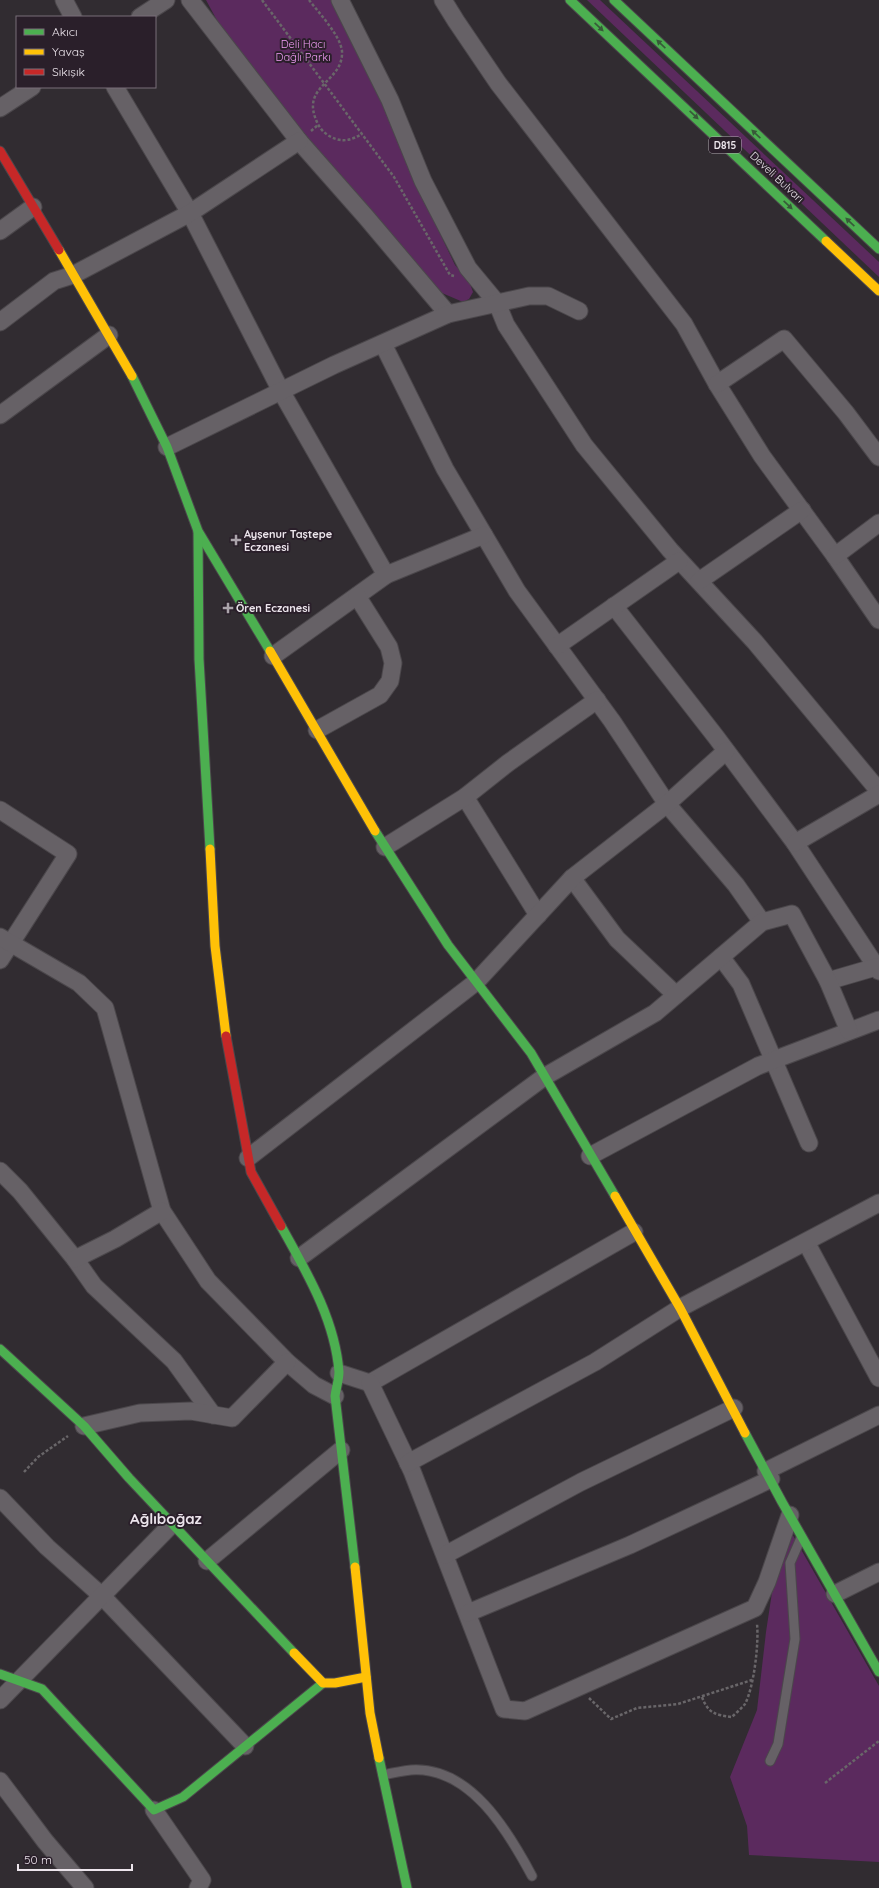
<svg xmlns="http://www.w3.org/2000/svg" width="879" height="1888" font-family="Quicksand,sans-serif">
<rect width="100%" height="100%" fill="#312c31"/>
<g fill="#5b2a5e">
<path d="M 206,0 L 332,0 L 383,103 L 411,173 L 455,265 L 469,281 L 473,292 L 469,299 L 463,302 L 442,293 L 315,149 L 219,24 Z"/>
<path d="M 587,0 L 600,0 L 879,262 L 879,277 Z"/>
<path d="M 791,1532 L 879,1686 L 879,1862 L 749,1855 L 747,1826 L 730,1777 L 757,1710 L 766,1632 L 776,1566 Z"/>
</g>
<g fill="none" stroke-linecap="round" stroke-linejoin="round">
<g stroke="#4b474b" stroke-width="11">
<g id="lane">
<path d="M 770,1761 L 778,1744 L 795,1639 L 790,1563 L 801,1538"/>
<path d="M 383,1775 C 392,1773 402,1771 411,1770 C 470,1766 508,1831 532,1876"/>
</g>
</g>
<g stroke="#4b474b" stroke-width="19">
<g id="street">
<path d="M 64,0 L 73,17"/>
<path d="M 190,0 L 299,141 L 366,217 L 448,314"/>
<path d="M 340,0 L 390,100 L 423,181 L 468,268 L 497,303 L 506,325 L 584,445 L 670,550 L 755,642 L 879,791"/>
<path d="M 443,0 L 456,21 L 498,83 L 684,324 L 717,384 L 762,456 L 835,556 L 879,620"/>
<path d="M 140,17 L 166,0"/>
<path d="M 115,87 L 190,213 L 281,391 L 386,575"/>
<path d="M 0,108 L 32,87"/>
<path d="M 0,231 L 33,207"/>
<path d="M 0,322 L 54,281 L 73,275 L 190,213 L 299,141"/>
<path d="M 383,344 L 445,469 L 517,591 L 612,721 L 667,804 L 736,885 L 762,922"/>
<path d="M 717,384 L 784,339 L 846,413 L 879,457"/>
<path d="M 0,415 L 109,335"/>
<path d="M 167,447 L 334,365 L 448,314 L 529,296 L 548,296 L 579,311"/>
<path d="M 835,556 L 879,523"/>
<path d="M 699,581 L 802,510"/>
<path d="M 614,606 L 716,737 L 795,843 L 879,971"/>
<path d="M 557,646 L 679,561"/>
<path d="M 273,656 L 386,575 L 484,535"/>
<path d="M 317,730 L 380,695 L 390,681 L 393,663 L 389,647 L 357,596"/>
<path d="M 465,797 L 538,915"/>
<path d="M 0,810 L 68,854 L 0,960"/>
<path d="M 795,843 L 879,794"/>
<path d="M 385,847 L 465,797 L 508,763 L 597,700"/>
<path d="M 572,878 L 617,939 L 676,995"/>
<path d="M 0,937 L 79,983 L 105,1008 L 162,1211 L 208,1281 L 287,1362 L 314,1385 L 335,1396"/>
<path d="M 721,957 L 741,984 L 809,1143"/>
<path d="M 828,981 L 876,967"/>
<path d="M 590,1156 L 758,1066 L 879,1020"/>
<path d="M 248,1158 L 476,982 L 572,878 L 667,804 L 726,751"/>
<path d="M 0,1171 L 20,1191 L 75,1259 L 94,1286 L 174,1361 L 213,1415"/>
<path d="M 806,1242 L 879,1378"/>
<path d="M 299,1258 L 544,1077 L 655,1013 L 762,922 L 792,914 L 828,981 L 849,1031"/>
<path d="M 75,1259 L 115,1239 L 162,1211"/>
<path d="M 339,1373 L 370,1383 L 634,1232"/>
<path d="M 370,1383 L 412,1471 L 504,1709 L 525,1711 L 755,1608 L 767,1582 L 790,1515"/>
<path d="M 84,1426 L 140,1413 L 191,1411 L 232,1418 L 287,1362"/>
<path d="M 408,1463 L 595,1362 L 680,1308 L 879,1203"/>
<path d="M 766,1471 L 879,1415"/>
<path d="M 0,1498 L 47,1547 L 102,1596 L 245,1746"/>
<path d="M 445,1555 L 581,1482 L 734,1408"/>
<path d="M 207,1561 L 341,1450"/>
<path d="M 835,1594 L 879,1572"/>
<path d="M 468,1613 L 630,1545 L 771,1479"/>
<path d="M 0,1700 L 172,1524"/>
<path d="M 0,1781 L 45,1841 L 85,1888"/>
<path d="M 154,1810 L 202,1880 L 198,1888"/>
</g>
</g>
<g stroke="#4b474b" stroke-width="11">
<g id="fast">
<path d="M 570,0 L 826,241"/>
<path d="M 614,0 L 879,249"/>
<path d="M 132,376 L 167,447 L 198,531 L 270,651"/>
<path d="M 198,532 L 199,659 L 210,849"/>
<path d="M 375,831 L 448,945 L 531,1053 L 615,1196"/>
<path d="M 281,1226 C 306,1271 335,1319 339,1372 C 339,1380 336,1388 335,1396 L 355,1567"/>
<path d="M 0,1349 L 84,1426 L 129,1478 L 294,1653"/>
<path d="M 745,1433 L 782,1502 L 879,1672"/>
<path d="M 0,1674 L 42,1689 L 154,1810 L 183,1797 L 323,1683"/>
<path d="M 379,1758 L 407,1888"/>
</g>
</g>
<g stroke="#4b474b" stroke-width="11">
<g id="slow">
<path d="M 826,241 L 879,291"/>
<path d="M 59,250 L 132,376"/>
<path d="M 270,651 L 375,831"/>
<path d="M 210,849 L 215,946 L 226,1036"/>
<path d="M 615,1196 L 680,1308 L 745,1433"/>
<path d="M 355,1567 L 370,1713 L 379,1758"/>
<path d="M 294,1653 L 323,1683 L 335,1683 L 366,1677"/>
</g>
</g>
<g stroke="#4b474b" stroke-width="11">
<g id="jam">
<path d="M 0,151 L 59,250"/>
<path d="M 226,1036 L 251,1172 L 281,1226"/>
</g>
</g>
<g stroke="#696669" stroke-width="2.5" stroke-dasharray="3 2" stroke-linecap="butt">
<path d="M 262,0 L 394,177 L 450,275 L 454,276"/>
<path d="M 309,0 C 319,13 340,35 342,51 C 344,83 298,85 318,124 C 321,131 329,137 336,139 C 346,142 353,139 362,134"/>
<path d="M 311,131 L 318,125"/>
<path d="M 24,1472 L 38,1457 L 68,1436"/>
<path d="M 702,1697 C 708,1713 715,1715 732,1717 C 736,1713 742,1708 745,1704 C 754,1687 759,1643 757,1624"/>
<path d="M 589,1698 L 611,1719 L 637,1708 L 678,1704 L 752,1680"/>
<path d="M 825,1783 L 879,1741"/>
</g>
<use href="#lane" stroke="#666166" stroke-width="9"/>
<use href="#street" stroke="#666166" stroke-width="17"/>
<use href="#fast" stroke="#4caf50" stroke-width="9"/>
<use href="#slow" stroke="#ffc107" stroke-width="9"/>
<use href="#jam" stroke="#c62828" stroke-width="9"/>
</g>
<defs><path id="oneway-solid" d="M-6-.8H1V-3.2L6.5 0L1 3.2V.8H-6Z"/></defs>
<g fill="#385939">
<use href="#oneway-solid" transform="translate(599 27) rotate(43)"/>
<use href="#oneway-solid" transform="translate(661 44) rotate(-137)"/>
<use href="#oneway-solid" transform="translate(694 115) rotate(43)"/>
<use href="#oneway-solid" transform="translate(756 134) rotate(-137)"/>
<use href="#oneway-solid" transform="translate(788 205) rotate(43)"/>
<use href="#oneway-solid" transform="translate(850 222) rotate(-137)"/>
</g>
<g fill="#aba4ab" stroke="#2a1f2a" stroke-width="1.5">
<path d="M234 534h4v4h4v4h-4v4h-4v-4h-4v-4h4z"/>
<path d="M226 602h4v4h4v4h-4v4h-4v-4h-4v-4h4z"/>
</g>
<g text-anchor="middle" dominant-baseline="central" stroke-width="4" stroke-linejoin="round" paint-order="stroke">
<rect fill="#2a1f2a" stroke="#b2aab2" stroke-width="1" x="709" y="137" width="32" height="16" rx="3"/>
<g font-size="10" font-weight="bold" fill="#ece5ec">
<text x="725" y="145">D815</text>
</g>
<g font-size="11" fill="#f09cf4" stroke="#2a1f2a">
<text x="303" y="44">Deli Hacı<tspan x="303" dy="13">Dağlı Parkı</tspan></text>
</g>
<g font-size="11" fill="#ece5ec" stroke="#2a1f2a">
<text transform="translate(777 177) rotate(43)">Develi Bulvarı</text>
</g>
<g font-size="11" font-weight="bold" fill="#ece5ec" stroke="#2a1f2a" text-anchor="start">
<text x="244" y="534">Ayşenur Taştepe<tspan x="244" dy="13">Eczanesi</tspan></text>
<text x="236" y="608">Ören Eczanesi</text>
</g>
<g font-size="15" font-weight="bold" fill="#ece5ec" stroke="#2a1f2a">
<text x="166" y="1518">Ağlıboğaz</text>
</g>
</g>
<rect x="16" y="16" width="140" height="72" fill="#2a1f2a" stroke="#786e78"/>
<rect x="24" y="29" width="20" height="6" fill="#4caf50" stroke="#786e78"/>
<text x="52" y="36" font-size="12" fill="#ece5ec">Akıcı</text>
<rect x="24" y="49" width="20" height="6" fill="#ffc107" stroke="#786e78"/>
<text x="52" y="56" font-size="12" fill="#ece5ec">Yavaş</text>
<rect x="24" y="69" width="20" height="6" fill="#c62828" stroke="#786e78"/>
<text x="52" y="76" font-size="12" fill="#ece5ec">Sıkışık</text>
<path d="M18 1864v6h114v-6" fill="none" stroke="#ece5ec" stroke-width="2"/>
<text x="24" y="1864" font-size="12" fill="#ece5ec" stroke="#2a1f2a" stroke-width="3" paint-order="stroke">50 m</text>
</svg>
